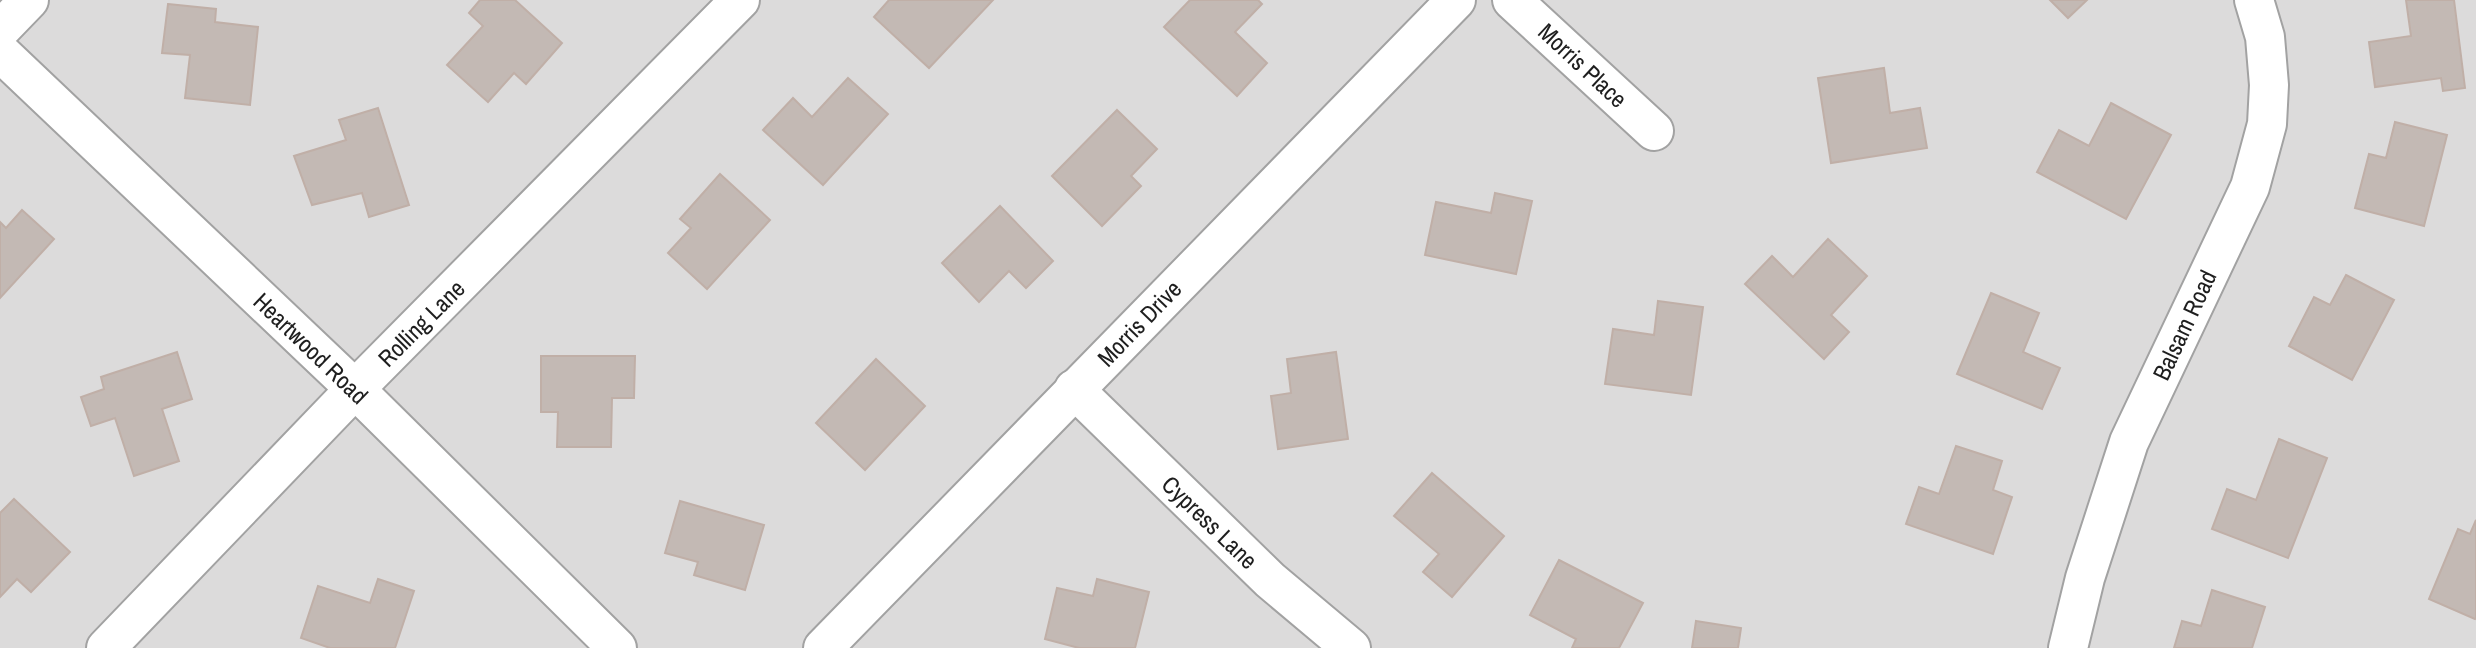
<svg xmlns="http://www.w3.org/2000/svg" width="2476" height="648" font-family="'Archivo Narrow',sans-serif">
<rect width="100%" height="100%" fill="#efeae4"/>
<rect fill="#dcdbdb" x="0" y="0" width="2476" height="648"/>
<g fill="#c3b9b4" stroke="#c0afa7" stroke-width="2">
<path d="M 480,0 L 515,0 L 562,43 L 526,84 L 514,73 L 488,102 L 447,65 L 483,26 L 469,13 Z"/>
<path d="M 889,0 L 993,0 L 929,68 L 874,17 Z"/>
<path d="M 1190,0 L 1258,0 L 1262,4 L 1235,32 L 1267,63 L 1237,96 L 1164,27 Z"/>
<path d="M 2050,0 L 2087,0 L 2068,18 Z"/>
<path d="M 2406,0 L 2454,0 L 2465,88 L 2443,91 L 2441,78 L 2375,87 L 2369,42 L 2411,36 Z"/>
<path d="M 168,4 L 216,9 L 215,22 L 258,27 L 250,105 L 185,98 L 190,55 L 162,53 Z"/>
<path d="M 1884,68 L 1890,113 L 1920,108 L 1927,148 L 1831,163 L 1818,78 Z"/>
<path d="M 848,78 L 888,114 L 823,185 L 763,130 L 793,98 L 812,117 Z"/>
<path d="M 2111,103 L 2171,135 L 2126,219 L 2037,172 L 2059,130 L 2089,146 Z"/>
<path d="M 378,108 L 409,205 L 369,217 L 362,193 L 312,205 L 294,156 L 346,140 L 339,120 Z"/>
<path d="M 1117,110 L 1157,149 L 1131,176 L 1141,186 L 1102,226 L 1052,176 Z"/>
<path d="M 2395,122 L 2447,135 L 2424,226 L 2355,208 L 2369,154 L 2386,158 Z"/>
<path d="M 720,174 L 770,220 L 707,289 L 668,253 L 691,228 L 680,219 Z"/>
<path d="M 1495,193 L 1532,201 L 1516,274 L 1425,255 L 1436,202 L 1491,213 Z"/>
<path d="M 1000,206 L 1053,261 L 1026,288 L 1009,271 L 979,302 L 942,263 Z"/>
<path d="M 22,210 L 54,239 L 0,298 L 0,222 L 6,228 Z"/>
<path d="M 1828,239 L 1867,276 L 1831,315 L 1849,332 L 1824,359 L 1745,284 L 1772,256 L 1793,277 Z"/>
<path d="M 2346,275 L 2394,300 L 2352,380 L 2289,346 L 2314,297 L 2330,305 Z"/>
<path d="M 1991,293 L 2039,313 L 2023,352 L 2060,368 L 2042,409 L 1957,374 Z"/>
<path d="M 1658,301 L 1703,307 L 1691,395 L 1605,384 L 1613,329 L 1654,335 Z"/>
<path d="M 177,352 L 192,399 L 162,409 L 179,461 L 134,476 L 115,418 L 91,426 L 81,397 L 104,389 L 101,377 Z"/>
<path d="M 1336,352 L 1348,439 L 1278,449 L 1271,396 L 1291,393 L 1287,359 Z"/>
<path d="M 541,356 L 635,356 L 634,398 L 612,398 L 611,447 L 557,447 L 558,412 L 541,412 Z"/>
<path d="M 876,359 L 925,406 L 865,470 L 816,423 Z"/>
<path d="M 2279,439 L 2327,458 L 2288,558 L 2212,529 L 2227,489 L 2256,500 Z"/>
<path d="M 1956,446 L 2002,461 L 1993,490 L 2012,497 L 1993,554 L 1906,524 L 1919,487 L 1939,494 Z"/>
<path d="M 1432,473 L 1504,536 L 1452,597 L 1423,572 L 1439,554 L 1394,516 Z"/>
<path d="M 14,499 L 70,552 L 31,592 L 17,579 L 0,597 L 0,513 Z"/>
<path d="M 680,501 L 764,525 L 745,590 L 694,575 L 698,562 L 665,553 Z"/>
<path d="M 2476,520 L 2476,618 L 2475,619 L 2429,599 L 2458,529 L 2470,534 Z"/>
<path d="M 1559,560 L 1643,603 L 1619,648 L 1572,648 L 1576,639 L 1530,615 Z"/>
<path d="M 378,579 L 414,591 L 395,648 L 330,648 L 301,638 L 318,586 L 370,603 Z"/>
<path d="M 1097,579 L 1149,592 L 1135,648 L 1079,648 L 1045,639 L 1057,588 L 1093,596 Z"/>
<path d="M 2212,590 L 2265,607 L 2252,648 L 2174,648 L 2182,621 L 2201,626 Z"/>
<path d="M 1696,621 L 1741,628 L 1738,648 L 1692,648 Z"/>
</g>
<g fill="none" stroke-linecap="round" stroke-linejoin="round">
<g stroke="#a2a2a2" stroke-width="42">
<g id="minor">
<path d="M 1512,0 L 1654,131"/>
<path d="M 0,30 L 29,0"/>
<path d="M 0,52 L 355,389 L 617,648"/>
<path d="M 1074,389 L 1270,580 L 1351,648"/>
<path d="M 106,648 L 355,389 L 740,0"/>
<path d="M 823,648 L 1456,0"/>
<path d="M 2068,648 L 2085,578 L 2129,442 L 2250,187 L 2267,124 L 2269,85 L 2265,37 L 2254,0"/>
</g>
</g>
<use href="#minor" stroke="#fff" stroke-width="38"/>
</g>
<g text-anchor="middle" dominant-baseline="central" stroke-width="6" stroke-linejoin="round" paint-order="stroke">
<g font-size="24" fill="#1e1e1e" stroke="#fff">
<text transform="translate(1583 65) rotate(43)">Morris Place</text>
<text transform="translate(421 323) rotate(-45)">Rolling Lane</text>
<text transform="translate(1139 323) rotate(-46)">Morris Drive</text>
<text transform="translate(2184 325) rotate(-65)">Balsam Road</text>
<text transform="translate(311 348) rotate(44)">Heartwood Road</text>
<text transform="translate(1210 522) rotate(44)">Cypress Lane</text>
</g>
</g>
</svg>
